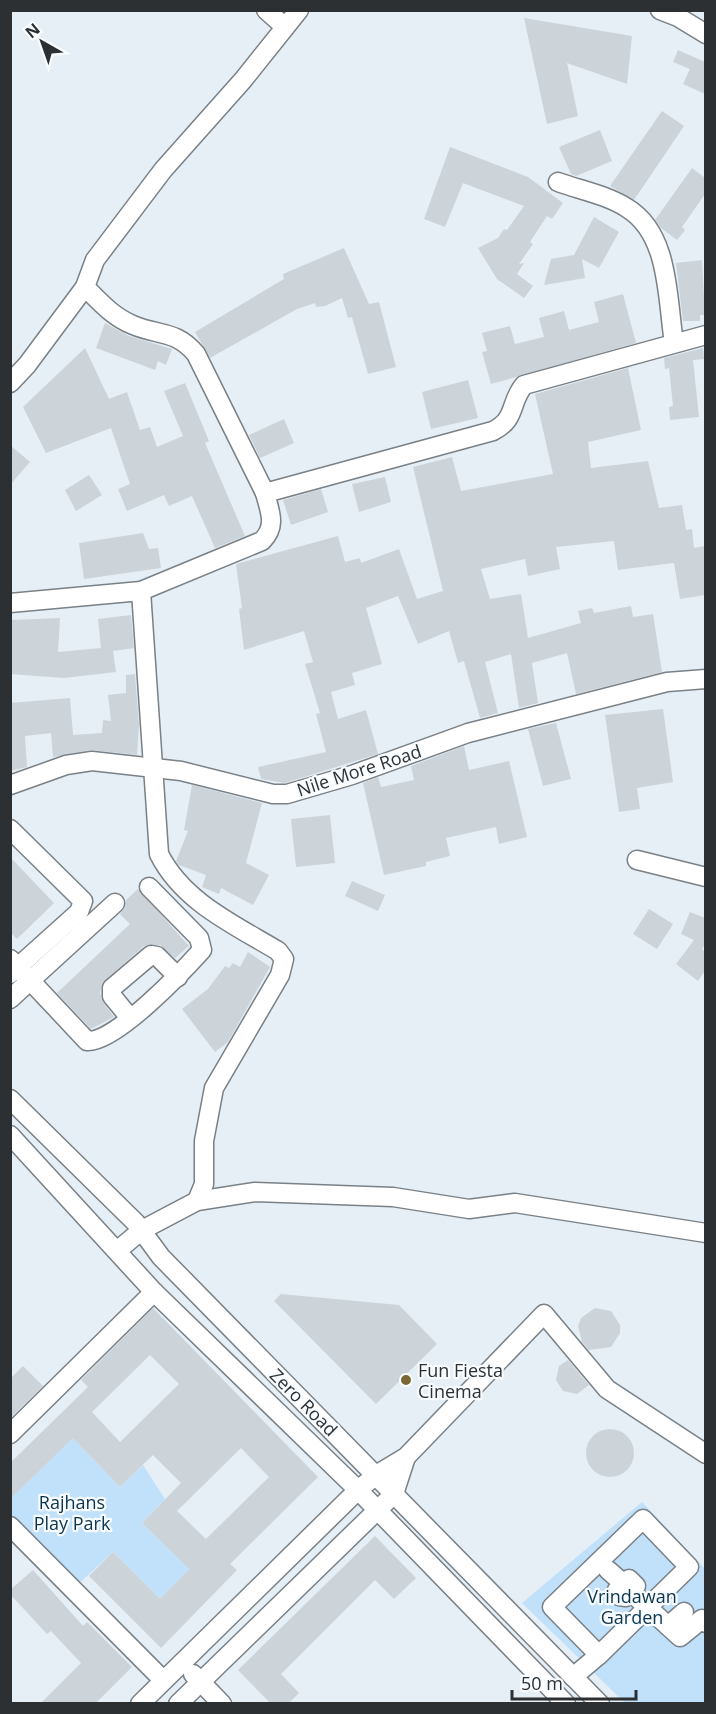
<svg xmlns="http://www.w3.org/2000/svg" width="716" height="1714" font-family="'Open Sans',sans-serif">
<rect width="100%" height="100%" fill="#e6eff5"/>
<g fill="#c1e1fa">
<path d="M 73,1438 L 120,1487 L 143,1465 L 165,1499 L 142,1523 L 189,1569 L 160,1599 L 113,1552 L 73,1589 L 11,1526 L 11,1497 Z"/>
<path d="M 642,1502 L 705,1569 L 705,1703 L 625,1703 L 522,1603 Z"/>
</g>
<g fill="#ccd4da" fill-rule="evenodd">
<path d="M 524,18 L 632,36 L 627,84 L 567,63 L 578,116 L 547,124 Z"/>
<path d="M 678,50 L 705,62 L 705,94 L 683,84 L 690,69 L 673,62 Z"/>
<path d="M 662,111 L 684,126 L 634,200 L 610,186 Z"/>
<path d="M 600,130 L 612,161 L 576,176 L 571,174 L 559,147 Z"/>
<path d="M 450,147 L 528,177 L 563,203 L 552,219 L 547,216 L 530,242 L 533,244 L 519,264 L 524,263 L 517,274 L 533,286 L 524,298 L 497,279 L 478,248 L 498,238 L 504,229 L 507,230 L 524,206 L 463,183 L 445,227 L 424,219 Z"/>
<path d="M 692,168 L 705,178 L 705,194 L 682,227 L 685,230 L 677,240 L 661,228 L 655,220 Z"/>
<path d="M 594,217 L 619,232 L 599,268 L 582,259 L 585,278 L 544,285 L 551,259 L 574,255 Z"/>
<path d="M 344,248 L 369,304 L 379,302 L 396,367 L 368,374 L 352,317 L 348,318 L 342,298 L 325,306 L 316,307 L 315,303 L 297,309 L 210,358 L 195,332 L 284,279 L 283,274 Z"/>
<path d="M 702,260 L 705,315 L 700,315 L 700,321 L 683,321 L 676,263 Z"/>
<path d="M 623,294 L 636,343 L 491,384 L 482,352 L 487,351 L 482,333 L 510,326 L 515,344 L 544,337 L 539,318 L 564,311 L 569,330 L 599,322 L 594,302 Z"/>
<path d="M 105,323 L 129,336 L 172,349 L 166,365 L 158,361 L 155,370 L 96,348 Z"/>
<path d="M 85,348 L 109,399 L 127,392 L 140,430 L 150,427 L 157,447 L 183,436 L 164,391 L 185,383 L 209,441 L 205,443 L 245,536 L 215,548 L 192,496 L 169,506 L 164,495 L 127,511 L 118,489 L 130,484 L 111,428 L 46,453 L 23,407 Z"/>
<path d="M 703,348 L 704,359 L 693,360 L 699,417 L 670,420 L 669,407 L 673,406 L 669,368 L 665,369 L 664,358 Z"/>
<path d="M 628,368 L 641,430 L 588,442 L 591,468 L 648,461 L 659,508 L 682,505 L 686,530 L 692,529 L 694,548 L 705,546 L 705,595 L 680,599 L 674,563 L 618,570 L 614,541 L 556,547 L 560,569 L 528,576 L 525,559 L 481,569 L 490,599 L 521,594 L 528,638 L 581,623 L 578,611 L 592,608 L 594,613 L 631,606 L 633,617 L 653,614 L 662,672 L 576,694 L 567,653 L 532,663 L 538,703 L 519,708 L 511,654 L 485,662 L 498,713 L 480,718 L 464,661 L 458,663 L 449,631 L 418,644 L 398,596 L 366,608 L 382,664 L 352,673 L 355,685 L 331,692 L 338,719 L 366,710 L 378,754 L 285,783 L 261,779 L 258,767 L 326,752 L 316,714 L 320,713 L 305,664 L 313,662 L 304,631 L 244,650 L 239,609 L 242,608 L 236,564 L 338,536 L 345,562 L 360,558 L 361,563 L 399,549 L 417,599 L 443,591 L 413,467 L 452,457 L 461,491 L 553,474 L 535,394 Z"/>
<path d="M 468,380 L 478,418 L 431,429 L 422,392 Z"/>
<path d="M 284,419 L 294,443 L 260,458 L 249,435 Z"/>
<path d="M 10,445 L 30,462 L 10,485 Z"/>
<path d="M 89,475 L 102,495 L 76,511 L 65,490 Z"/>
<path d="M 385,477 L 391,502 L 359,512 L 352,484 Z"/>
<path d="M 321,489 L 328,512 L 291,525 L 283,500 Z"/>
<path d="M 143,533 L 149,549 L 158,548 L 161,568 L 84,579 L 79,543 Z"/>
<path d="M 131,615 L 134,648 L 113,651 L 116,672 L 64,678 L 10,674 L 10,620 L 60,618 L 58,652 L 101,648 L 98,619 Z"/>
<path d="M 135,674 L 139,725 L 137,755 L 91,750 L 53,757 L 51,733 L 25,736 L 27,767 L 10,771 L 10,703 L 70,698 L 73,735 L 102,733 L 103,720 L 111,721 L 108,695 L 126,693 L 126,675 Z"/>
<path d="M 663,709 L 673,782 L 637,788 L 640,809 L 619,812 L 605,715 Z"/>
<path d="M 556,723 L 571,779 L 543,786 L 528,729 Z"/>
<path d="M 464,746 L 469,770 L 509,761 L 527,837 L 499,844 L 496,827 L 446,838 L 450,856 L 426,862 L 426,866 L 384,875 L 363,783 L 378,777 L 381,787 L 414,780 L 411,766 Z"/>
<path d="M 192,785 L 262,803 L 246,863 L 269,875 L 253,905 L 221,888 L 219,894 L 202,887 L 206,875 L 179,865 L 176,861 L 188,831 L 184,830 Z"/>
<path d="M 330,815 L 335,863 L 296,867 L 291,819 Z"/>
<path d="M 10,857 L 54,903 L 17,939 L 10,932 Z"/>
<path d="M 352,881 L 385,895 L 378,911 L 345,896 Z"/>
<path d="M 138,889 L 189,946 L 175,958 L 160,945 L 144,946 L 102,983 L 100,993 L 103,1002 L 114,1017 L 91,1029 L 57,993 L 130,924 L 120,914 L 125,907 L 126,900 Z"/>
<path d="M 649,909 L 673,924 L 657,949 L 633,934 Z"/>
<path d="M 690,912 L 705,918 L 705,944 L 702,949 L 705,952 L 705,971 L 698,981 L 676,964 L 694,940 L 681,934 Z"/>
<path d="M 248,952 L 270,967 L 228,1042 L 215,1052 L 182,1009 L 208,989 L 225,966 L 229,968 L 233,963 L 240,967 Z"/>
<path d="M 281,1294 L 399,1305 L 437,1344 L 376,1404 L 274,1301 Z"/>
<path d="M 153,1308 L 318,1477 L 230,1564 L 237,1570 L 161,1648 L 89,1576 L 113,1552 L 160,1599 L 189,1569 L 142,1523 L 181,1483 L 153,1455 L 120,1487 L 73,1438 L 10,1499 L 10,1463 L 88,1387 L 81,1380 ZM 150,1355 L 179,1384 L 120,1442 L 92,1412 ZM 241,1448 L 269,1477 L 206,1539 L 177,1511 Z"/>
<path d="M 595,1308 L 611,1311 L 620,1325 L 620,1333 L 611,1347 L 589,1350 L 582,1342 L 578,1326 L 581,1318 Z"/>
<path d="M 568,1360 L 589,1385 L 577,1394 L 563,1391 L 556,1380 L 559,1366 Z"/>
<path d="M 23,1366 L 43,1386 L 10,1418 L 10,1379 Z"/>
<circle cx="610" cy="1453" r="24"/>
<path d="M 375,1536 L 416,1578 L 394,1599 L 375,1580 L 281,1674 L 299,1693 L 288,1704 L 271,1704 L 238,1670 Z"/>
<path d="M 33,1570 L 83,1626 L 87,1622 L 132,1667 L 95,1704 L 40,1704 L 81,1663 L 51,1631 L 47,1634 L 10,1594 L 10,1590 Z"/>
</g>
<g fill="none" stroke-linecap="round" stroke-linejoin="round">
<g stroke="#798086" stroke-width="21">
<g id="minor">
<path d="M 266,10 L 285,27"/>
<path d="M 660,10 L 678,17 L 706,34"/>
<path d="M 558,182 C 580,190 607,195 627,208 C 670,234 667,299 674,343"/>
<path d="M 85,287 C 100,302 113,317 133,325 C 159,336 176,330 196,354 L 265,493 L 493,431 C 517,419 509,403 524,385 L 706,335"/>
<path d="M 10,383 L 27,365 L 85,287 L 95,260 L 163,170 L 243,80 L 299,10"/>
<path d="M 141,591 L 159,854 C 183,902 235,925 278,951 L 284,959 L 280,975 L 214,1088 L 204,1141 L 204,1184 L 197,1201"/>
<path d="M 10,603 L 141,591 L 262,541 C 277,526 270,512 265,493"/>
<path d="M 10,785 L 66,765 L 92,761 L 181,771 L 273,794 L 287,794 L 352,775 L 468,733 L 667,682 L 706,679"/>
<path d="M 10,829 L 83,901 L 79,912 L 10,974"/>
<path d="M 637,860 L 706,877"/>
<path d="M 10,959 L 87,1041 C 115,1043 183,971 202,950 L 199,938 L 149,887"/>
<path d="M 10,999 L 115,903"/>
<path d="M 130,1018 L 112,996 L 112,988 L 151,955 L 157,956 L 178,977"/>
<path d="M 10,1099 L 136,1223 L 161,1257 L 600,1704"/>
<path d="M 10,1135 L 154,1292 L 358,1490 L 566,1704"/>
<path d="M 118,1250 L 142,1230 L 197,1201 L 255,1192 L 393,1197 L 469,1209 L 515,1203 L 706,1233"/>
<path d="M 10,1434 L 154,1292"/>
<path d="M 643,1519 L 689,1567 L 599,1655 L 552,1607 Z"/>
<path d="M 10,1526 L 163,1680"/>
<path d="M 608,1570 L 624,1584 L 617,1590 L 619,1596 L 626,1597 L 636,1586 L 629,1579 L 624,1584"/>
<path d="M 632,1593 L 680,1637 L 702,1619 L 706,1623"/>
<path d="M 668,1626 L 684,1612"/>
<path d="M 193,1674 L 222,1704"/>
<path d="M 573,1677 L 599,1655"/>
<path d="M 140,1704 L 358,1490 L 376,1475 L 406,1457 L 544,1314 L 607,1389 L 706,1454"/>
<path d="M 178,1704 L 394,1494 L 406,1457"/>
</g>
</g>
<use href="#minor" stroke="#fff" stroke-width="18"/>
</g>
<circle fill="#7a6836" stroke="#f8fcfe" stroke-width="2" cx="406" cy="1380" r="6"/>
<g text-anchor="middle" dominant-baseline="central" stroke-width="4.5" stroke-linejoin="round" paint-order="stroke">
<g font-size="18" fill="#2d3032" stroke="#f8fcfe">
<text transform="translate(359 770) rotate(-18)">Nile More Road</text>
<text transform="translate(304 1402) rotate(45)">Zero Road</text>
</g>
<g font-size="18" fill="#2d3032" stroke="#f8fcfe" text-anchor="start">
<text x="418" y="1370">Fun Fiesta<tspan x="418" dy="21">Cinema</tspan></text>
</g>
<g font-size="18" fill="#0a344d" stroke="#f8fcfe">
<text x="72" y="1502">Rajhans<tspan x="72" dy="21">Play Park</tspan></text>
<text x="632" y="1596">Vrindawan<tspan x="632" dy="21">Garden</tspan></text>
</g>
</g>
<rect width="716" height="1714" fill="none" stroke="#2d3032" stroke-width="24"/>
<g transform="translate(42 42) rotate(320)" stroke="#f8fcfe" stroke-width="4.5" paint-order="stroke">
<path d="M0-4.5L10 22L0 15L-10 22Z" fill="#2d3032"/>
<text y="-9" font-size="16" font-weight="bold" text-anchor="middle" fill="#2d3032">N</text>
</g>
<path d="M512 1690v9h124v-9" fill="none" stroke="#2d3032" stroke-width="3"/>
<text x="521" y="1690" font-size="18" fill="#2d3032" stroke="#f8fcfe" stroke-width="4.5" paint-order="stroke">50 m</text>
</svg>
